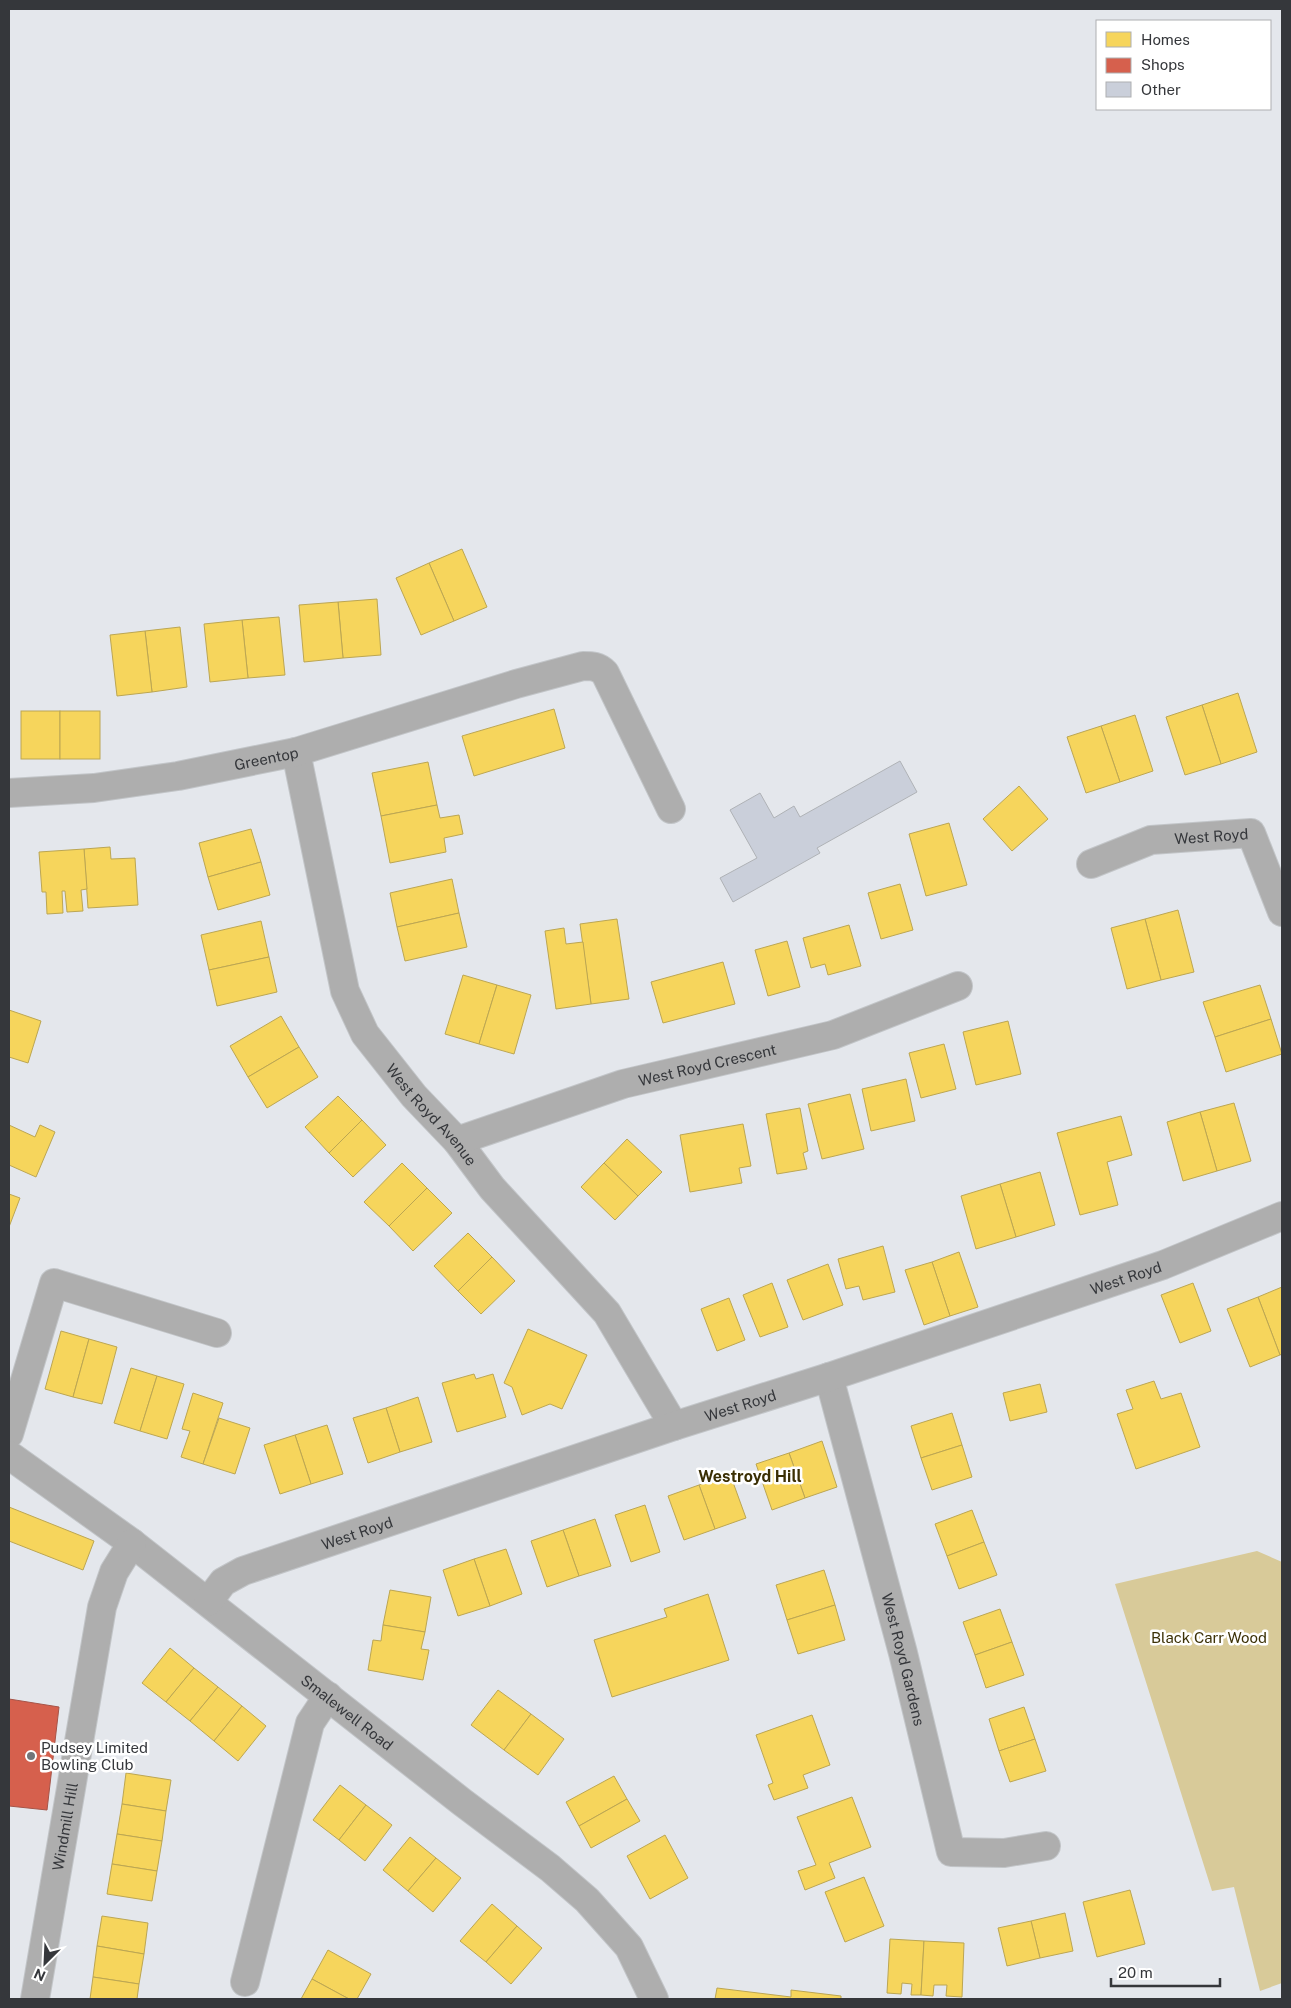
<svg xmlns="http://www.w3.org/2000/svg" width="1291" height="2008" font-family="'Public Sans',sans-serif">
<rect width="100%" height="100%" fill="#e4e7ec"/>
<path fill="#d8ca99" d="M 1257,1551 L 1282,1562 L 1282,1983 L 1260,1991 L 1234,1887 L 1212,1891 L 1115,1584 Z"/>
<g fill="#f6d55c" stroke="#bca652">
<path d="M 462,549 L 487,607 L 454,621 L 429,563 Z"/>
<path d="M 429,563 L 454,621 L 421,635 L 396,578 Z"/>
<path d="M 377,599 L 381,655 L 343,658 L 338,602 Z"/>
<path d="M 338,602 L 343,658 L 304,662 L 299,605 Z"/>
<path d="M 279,617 L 285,675 L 248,678 L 242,620 Z"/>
<path d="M 242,620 L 248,678 L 210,682 L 204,624 Z"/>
<path d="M 180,627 L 187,687 L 152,692 L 145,631 Z"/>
<path d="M 145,631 L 152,692 L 117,696 L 110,635 Z"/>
<path d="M 1238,693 L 1257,752 L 1221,764 L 1202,705 Z"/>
<path d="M 1202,705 L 1221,764 L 1185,775 L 1166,717 Z"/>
<path d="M 554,709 L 565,748 L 474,776 L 462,736 Z"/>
<rect x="21" y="711" width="39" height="48"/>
<rect x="60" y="711" width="40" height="48"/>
<path d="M 1135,715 L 1153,771 L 1120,782 L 1101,726 Z"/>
<path d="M 1101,726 L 1120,782 L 1086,793 L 1067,737 Z"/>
<path d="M 428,762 L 437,805 L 381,816 L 372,773 Z"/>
<path d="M 1019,786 L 1048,819 L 1012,851 L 983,819 Z"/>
<path d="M 437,805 L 440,818 L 459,815 L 463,834 L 444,838 L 446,852 L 390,863 L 381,816 Z"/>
<path d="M 949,823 L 967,885 L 926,896 L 909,834 Z"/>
<path d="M 251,829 L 261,862 L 208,877 L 199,843 Z"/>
<path d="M 110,847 L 111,859 L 135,858 L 138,905 L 88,908 L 84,849 Z"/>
<path d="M 84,849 L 87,889 L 81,890 L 83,911 L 67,912 L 65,891 L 62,891 L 63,913 L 47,914 L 46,892 L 42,892 L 39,852 Z"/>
<path d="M 261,862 L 270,895 L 218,910 L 208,877 Z"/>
<path d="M 452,879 L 459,913 L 397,927 L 390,893 Z"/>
<path d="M 900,884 L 913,930 L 881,939 L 868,893 Z"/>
<path d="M 1178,910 L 1194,972 L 1161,980 L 1145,919 Z"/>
<path d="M 459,913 L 467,947 L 405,961 L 397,927 Z"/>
<path d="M 617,919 L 629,999 L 591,1004 L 580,924 Z"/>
<path d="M 1145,919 L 1161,980 L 1127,989 L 1111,928 Z"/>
<path d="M 261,921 L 269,957 L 209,970 L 201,935 Z"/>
<path d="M 849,925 L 861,966 L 828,975 L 825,964 L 811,968 L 803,938 Z"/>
<path d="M 564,928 L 566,944 L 583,942 L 591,1004 L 556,1009 L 545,931 Z"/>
<path d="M 787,941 L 800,987 L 768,996 L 755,950 Z"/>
<path d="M 269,957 L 277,992 L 217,1006 L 209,970 Z"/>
<path d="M 723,962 L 735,1004 L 663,1023 L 651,982 Z"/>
<path d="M 463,975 L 497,985 L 479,1044 L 445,1034 Z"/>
<path d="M 497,985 L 531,995 L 514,1054 L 479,1044 Z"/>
<path d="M 1260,985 L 1271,1019 L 1215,1037 L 1203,1002 Z"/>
<path d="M 9,1010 L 41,1021 L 28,1063 L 9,1057 Z"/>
<path d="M 281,1016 L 299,1047 L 248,1077 L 230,1046 Z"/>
<path d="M 1271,1019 L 1282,1054 L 1226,1072 L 1215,1037 Z"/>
<path d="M 1008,1021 L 1021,1074 L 976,1085 L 963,1032 Z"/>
<path d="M 944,1044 L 956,1089 L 921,1098 L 909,1053 Z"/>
<path d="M 299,1047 L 318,1077 L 267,1108 L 248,1077 Z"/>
<path d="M 906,1079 L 915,1121 L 871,1131 L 862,1089 Z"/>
<path d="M 850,1094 L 864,1149 L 822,1159 L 808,1104 Z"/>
<path d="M 338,1096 L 362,1120 L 329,1153 L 305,1127 Z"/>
<path d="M 1234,1103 L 1251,1161 L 1217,1171 L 1200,1112 Z"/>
<path d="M 800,1108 L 808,1151 L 803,1153 L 807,1169 L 777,1174 L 766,1114 Z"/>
<path d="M 1200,1112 L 1217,1171 L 1183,1181 L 1167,1122 Z"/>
<path d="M 1121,1116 L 1132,1155 L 1107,1162 L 1118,1205 L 1080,1215 L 1057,1133 Z"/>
<path d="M 362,1120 L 386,1145 L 353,1177 L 329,1153 Z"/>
<path d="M 743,1124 L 751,1166 L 739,1168 L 742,1183 L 690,1192 L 680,1135 Z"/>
<path d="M 9,1125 L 35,1137 L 40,1125 L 55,1132 L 36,1177 L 9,1165 Z"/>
<path d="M 627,1139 L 662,1172 L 638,1196 L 604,1163 Z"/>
<path d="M 402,1163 L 427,1188 L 389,1226 L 364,1202 Z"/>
<path d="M 604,1163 L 638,1196 L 615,1220 L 581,1187 Z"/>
<path d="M 1040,1172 L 1055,1225 L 1016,1237 L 1000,1184 Z"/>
<path d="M 1000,1184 L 1016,1237 L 976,1249 L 961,1196 Z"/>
<path d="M 427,1188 L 452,1213 L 413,1251 L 389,1226 Z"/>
<path d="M 9,1194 L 20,1198 L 9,1227 Z"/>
<path d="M 468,1233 L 492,1257 L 458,1291 L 434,1266 Z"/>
<path d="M 883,1246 L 895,1292 L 863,1300 L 859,1286 L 846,1289 L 838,1259 Z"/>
<path d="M 959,1252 L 978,1307 L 950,1316 L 932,1262 Z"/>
<path d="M 492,1257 L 515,1281 L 481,1314 L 458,1291 Z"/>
<path d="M 932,1262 L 950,1316 L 924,1325 L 905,1270 Z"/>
<path d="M 828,1264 L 843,1305 L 803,1320 L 787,1280 Z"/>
<path d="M 772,1283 L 788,1327 L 760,1337 L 743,1295 Z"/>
<path d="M 1193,1283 L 1211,1331 L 1180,1343 L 1161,1295 Z"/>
<path d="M 1282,1287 L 1282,1354 L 1280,1355 L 1258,1297 Z"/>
<path d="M 1258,1297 L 1280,1355 L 1250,1367 L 1227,1309 Z"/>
<path d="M 729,1298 L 745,1340 L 717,1351 L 701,1309 Z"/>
<path d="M 528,1329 L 587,1355 L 562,1409 L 550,1404 L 522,1415 L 512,1387 L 504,1383 Z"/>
<path d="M 61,1331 L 89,1339 L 73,1397 L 45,1389 Z"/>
<path d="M 89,1339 L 117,1347 L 102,1404 L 73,1397 Z"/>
<path d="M 131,1368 L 157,1376 L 140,1431 L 114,1423 Z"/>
<path d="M 474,1374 L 476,1379 L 493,1374 L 506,1417 L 457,1432 L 442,1383 Z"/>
<path d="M 157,1376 L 184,1384 L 167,1439 L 140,1431 Z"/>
<path d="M 1154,1381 L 1161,1399 L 1181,1393 L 1200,1447 L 1136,1469 L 1117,1414 L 1133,1409 L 1126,1390 Z"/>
<path d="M 1040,1384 L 1047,1412 L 1010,1421 L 1003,1393 Z"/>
<path d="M 193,1393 L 223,1403 L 203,1464 L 181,1457 L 190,1431 L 182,1429 Z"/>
<path d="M 418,1397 L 432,1442 L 400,1452 L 386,1408 Z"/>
<path d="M 386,1408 L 400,1452 L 368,1463 L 353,1418 Z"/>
<path d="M 952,1413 L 962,1445 L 921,1458 L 911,1426 Z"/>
<path d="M 219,1418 L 250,1428 L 235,1474 L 203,1464 Z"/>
<path d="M 327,1425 L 343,1474 L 311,1484 L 295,1435 Z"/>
<path d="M 295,1435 L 311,1484 L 280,1494 L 264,1445 Z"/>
<path d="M 822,1441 L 837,1487 L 805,1498 L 789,1453 Z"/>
<path d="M 962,1445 L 972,1477 L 932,1490 L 921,1458 Z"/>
<path d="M 789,1453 L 805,1498 L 772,1510 L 756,1464 Z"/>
<path d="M 730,1474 L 746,1518 L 715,1529 L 699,1485 Z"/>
<path d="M 699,1485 L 715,1529 L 684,1540 L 668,1496 Z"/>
<path d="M 645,1505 L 660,1552 L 631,1562 L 615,1515 Z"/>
<path d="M 9,1507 L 94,1541 L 83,1570 L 9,1541 Z"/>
<path d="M 972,1510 L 984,1542 L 947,1556 L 935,1524 Z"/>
<path d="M 595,1519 L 611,1566 L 579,1576 L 563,1530 Z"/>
<path d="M 563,1530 L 579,1576 L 547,1587 L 531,1541 Z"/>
<path d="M 984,1542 L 997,1575 L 959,1589 L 947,1556 Z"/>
<path d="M 506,1549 L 522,1594 L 490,1606 L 474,1559 Z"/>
<path d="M 474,1559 L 490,1606 L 458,1616 L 443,1570 Z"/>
<path d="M 824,1570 L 835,1605 L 787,1620 L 776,1585 Z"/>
<path d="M 390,1590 L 431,1597 L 425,1632 L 383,1625 Z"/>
<path d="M 708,1594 L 729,1660 L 612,1697 L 594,1640 L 667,1617 L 664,1609 Z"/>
<path d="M 835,1605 L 845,1640 L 798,1654 L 787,1620 Z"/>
<path d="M 1000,1609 L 1012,1642 L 975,1655 L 963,1622 Z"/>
<path d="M 383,1625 L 425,1632 L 421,1649 L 429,1650 L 423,1680 L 368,1670 L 373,1640 L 381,1641 Z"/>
<path d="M 1012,1642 L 1024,1675 L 986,1688 L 975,1655 Z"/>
<path d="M 170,1648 L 194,1668 L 166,1702 L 142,1683 Z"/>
<path d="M 194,1668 L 218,1687 L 190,1721 L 166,1702 Z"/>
<path d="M 218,1687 L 242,1706 L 214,1741 L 190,1721 Z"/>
<path d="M 498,1690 L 531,1714 L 504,1750 L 471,1725 Z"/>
<path d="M 242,1706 L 266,1726 L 238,1761 L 214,1741 Z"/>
<path d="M 1024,1707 L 1035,1739 L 999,1751 L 989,1719 Z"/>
<path d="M 531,1714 L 564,1739 L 538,1775 L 504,1750 Z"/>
<path d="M 812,1715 L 830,1765 L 803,1775 L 808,1788 L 774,1800 L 768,1785 L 773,1783 L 756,1735 Z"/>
<path d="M 1035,1739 L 1046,1771 L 1010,1782 L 999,1751 Z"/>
<path d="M 126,1773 L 171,1780 L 166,1811 L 122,1804 Z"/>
<path d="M 614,1776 L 627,1799 L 579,1826 L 566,1802 Z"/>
<path d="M 340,1785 L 366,1805 L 339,1840 L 313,1820 Z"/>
<path d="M 852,1797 L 871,1847 L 829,1863 L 835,1878 L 805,1890 L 798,1871 L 816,1865 L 797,1817 Z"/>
<path d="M 627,1799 L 640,1821 L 591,1848 L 579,1826 Z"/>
<path d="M 122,1804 L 166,1811 L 162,1841 L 117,1834 Z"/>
<path d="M 366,1805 L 392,1825 L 365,1861 L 339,1840 Z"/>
<path d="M 117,1834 L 162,1841 L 157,1871 L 112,1864 Z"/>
<path d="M 665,1835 L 688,1878 L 650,1899 L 627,1856 Z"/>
<path d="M 410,1837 L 436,1858 L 408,1891 L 383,1870 Z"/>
<path d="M 436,1858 L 461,1878 L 433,1912 L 408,1891 Z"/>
<path d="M 112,1864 L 157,1871 L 152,1901 L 107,1894 Z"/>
<path d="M 864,1877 L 884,1926 L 845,1942 L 825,1892 Z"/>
<path d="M 1130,1890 L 1145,1944 L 1097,1957 L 1083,1902 Z"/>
<path d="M 492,1904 L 517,1926 L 486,1962 L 460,1941 Z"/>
<path d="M 1065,1913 L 1073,1951 L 1040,1958 L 1031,1921 Z"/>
<path d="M 102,1916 L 148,1923 L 144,1954 L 97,1946 Z"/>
<path d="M 1031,1921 L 1040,1958 L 1007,1966 L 998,1928 Z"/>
<path d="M 517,1926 L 542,1948 L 511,1984 L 486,1962 Z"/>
<path d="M 890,1939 L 924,1941 L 921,1995 L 911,1995 L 912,1984 L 902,1983 L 901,1994 L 887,1993 Z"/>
<path d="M 924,1941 L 964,1943 L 962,1997 L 946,1996 L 947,1985 L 934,1985 L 933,1996 L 921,1995 Z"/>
<path d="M 97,1946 L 144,1954 L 139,1984 L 93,1977 Z"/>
<path d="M 328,1950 L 371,1974 L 357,1999 L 349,1999 L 312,1979 Z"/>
<path d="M 93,1977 L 139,1984 L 137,1999 L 90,1999 Z"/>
<path d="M 312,1979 L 349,1999 L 301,1999 Z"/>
<path d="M 717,1988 L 791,1997 L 791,1990 L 841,1996 L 841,1999 L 715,1999 Z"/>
</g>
<path fill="#d6604d" stroke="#a65448" d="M 9,1699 L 59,1707 L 47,1810 L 9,1806 Z"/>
<path fill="#cacfda" stroke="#afb2b6" d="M 900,761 L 917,792 L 817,848 L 820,853 L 733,902 L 720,878 L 757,858 L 730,810 L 760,793 L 774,818 L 794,806 L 800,817 Z"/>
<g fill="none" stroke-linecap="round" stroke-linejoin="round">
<g stroke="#c2c5c8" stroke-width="30">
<g id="minor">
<path id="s1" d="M 296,752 L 345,991 L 365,1034 L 414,1096 L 457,1141 L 492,1188 L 607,1313 L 674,1426"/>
<path id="s2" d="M 9,793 L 94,788 L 178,776 L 296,752 L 516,684 L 583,666 C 592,666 598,666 605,673 L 671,809"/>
<path id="s3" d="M 1091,864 L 1151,840 L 1251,833 L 1282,912"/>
<path id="s4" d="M 457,1141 L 623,1084 L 833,1035 L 958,986"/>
<path id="s5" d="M 829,1377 L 903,1653 L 951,1852 L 1004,1853 L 1046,1846"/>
<path d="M 9,1434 L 54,1283 L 217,1333"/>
<path id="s6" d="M 9,1455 L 132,1543 L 462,1802 L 550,1868 L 587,1900 L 629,1947 L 654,1999"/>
<path id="s7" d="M 208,1602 L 223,1582 L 243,1571 L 674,1426 L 829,1377 L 1163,1265 L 1282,1216"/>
<path d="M 245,1982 L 310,1723 L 328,1696"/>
<path id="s8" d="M 35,1999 L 102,1607 L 114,1572 L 132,1543"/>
</g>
</g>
<use href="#minor" stroke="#aeaeae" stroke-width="28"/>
</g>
<circle fill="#727579" stroke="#fff" stroke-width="2" cx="31" cy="1756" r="5"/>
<g text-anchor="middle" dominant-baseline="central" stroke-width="5" stroke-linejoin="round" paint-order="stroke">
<g font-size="15" fill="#35373b" stroke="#fff">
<text stroke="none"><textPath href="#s2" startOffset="260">Greentop</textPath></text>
<text stroke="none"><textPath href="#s3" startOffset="125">West Royd</textPath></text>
<text stroke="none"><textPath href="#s4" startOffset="262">West Royd Crescent</textPath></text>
<text stroke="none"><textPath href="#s1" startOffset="396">West Royd Avenue</textPath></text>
<text stroke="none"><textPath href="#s7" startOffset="978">West Royd</textPath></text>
<text stroke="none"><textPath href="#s7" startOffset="572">West Royd</textPath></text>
<text stroke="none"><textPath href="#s7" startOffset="168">West Royd</textPath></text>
<text stroke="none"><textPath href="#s5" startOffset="292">West Royd Gardens</textPath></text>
<text stroke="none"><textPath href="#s6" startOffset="425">Smalewell Road</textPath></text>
<text stroke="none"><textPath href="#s8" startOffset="175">Windmill Hill</textPath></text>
</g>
<g font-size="15" fill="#3c3107" stroke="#fff">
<text x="1209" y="1637">Black Carr Wood</text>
</g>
<g font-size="15" fill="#35373b" stroke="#fff" text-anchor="start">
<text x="41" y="1747">Pudsey Limited<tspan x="41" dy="17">Bowling Club</tspan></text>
</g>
<g font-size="16" font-weight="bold" fill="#3b2f04" stroke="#fff">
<text x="750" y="1476">Westroyd Hill</text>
</g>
</g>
<rect width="1291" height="2008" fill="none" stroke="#35373b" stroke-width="20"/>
<rect x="1096" y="20" width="175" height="90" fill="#ffffff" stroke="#aeafb1"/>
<rect x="1106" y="32" width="25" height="15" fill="#f6d55c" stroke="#aeafb1"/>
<text x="1141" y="45" font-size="15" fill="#35373b">Homes</text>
<rect x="1106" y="58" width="25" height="15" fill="#d6604d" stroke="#aeafb1"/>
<text x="1141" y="70" font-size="15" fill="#35373b">Shops</text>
<rect x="1106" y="82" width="25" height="15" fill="#cacfda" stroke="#aeafb1"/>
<text x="1141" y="95" font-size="15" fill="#35373b">Other</text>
<g transform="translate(45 1963) rotate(204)" stroke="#ffffff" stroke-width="4" paint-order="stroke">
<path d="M0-4L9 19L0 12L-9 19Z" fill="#35373b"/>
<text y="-8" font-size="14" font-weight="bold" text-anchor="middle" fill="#35373b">N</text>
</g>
<path d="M1111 1978v8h109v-8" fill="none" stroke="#35373b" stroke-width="2.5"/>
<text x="1118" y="1978" font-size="15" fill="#35373b" stroke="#ffffff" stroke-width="4" paint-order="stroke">20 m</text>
</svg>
